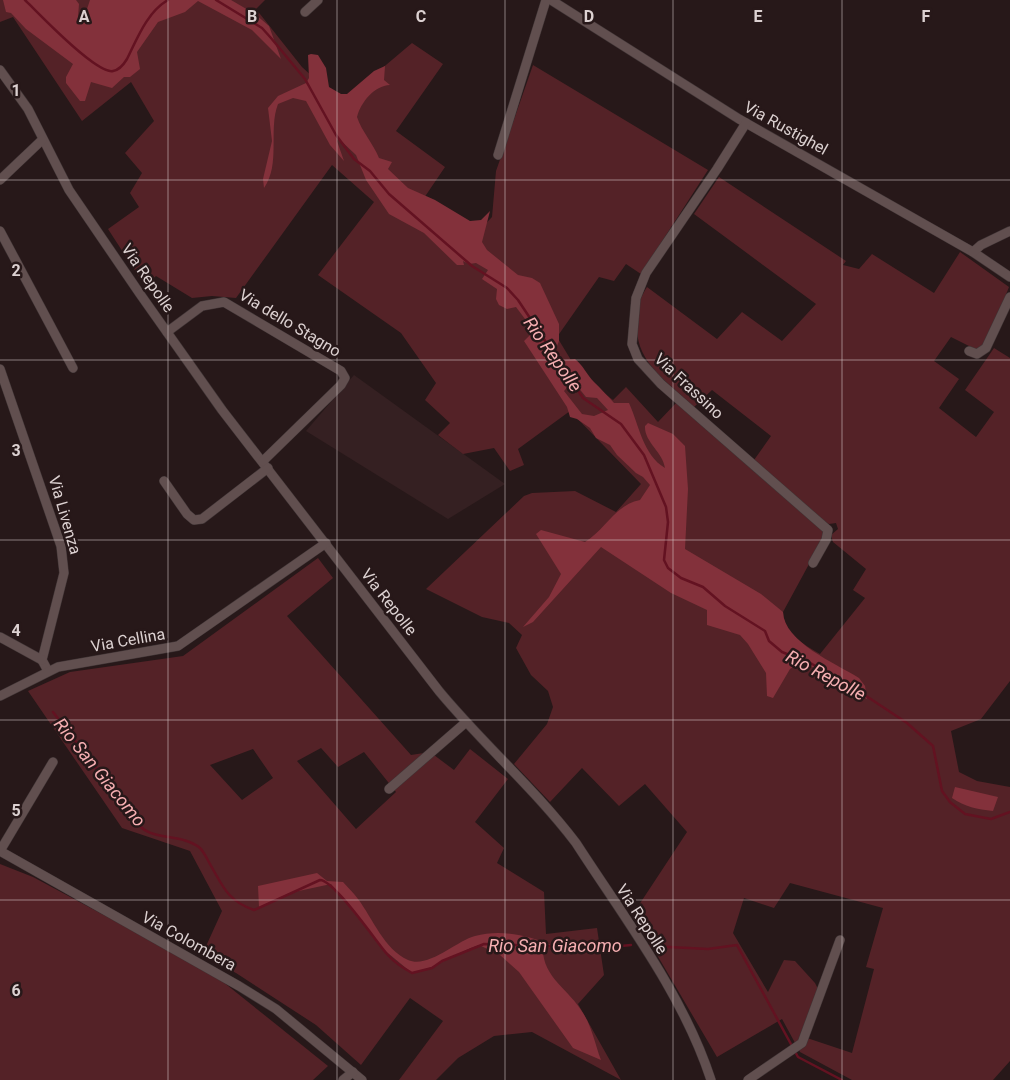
<svg xmlns="http://www.w3.org/2000/svg" width="1010" height="1080" font-family="Roboto,sans-serif">
<rect width="100%" height="100%" fill="#271819"/>
<path fill="#352022" d="M 354,375 L 505,484 L 448,519 L 306,431 Z"/>
<g fill="#542227" fill-rule="evenodd">
<path d="M 0,0 L 265,0 L 256,9 L 302,67 L 341,103 L 412,43 L 443,64 L 396,131 L 445,167 L 424,198 L 472,238 L 492,217 L 496,171 L 533,65 L 708,170 L 641,274 L 626,264 L 614,281 L 599,277 L 557,337 L 580,375 L 613,400 L 626,387 L 658,422 L 676,403 L 820,528 L 823,532 L 821,542 L 783,612 C 784,634 802,643 820,654 L 865,598 L 853,590 L 866,569 L 833,542 L 831,535 L 838,529 L 836,523 L 829,524 L 824,521 L 754,460 L 771,436 L 712,390 L 694,407 C 668,382 635,363 637,324 C 638,307 638,301 647,287 L 717,339 L 742,312 L 782,341 L 816,304 L 694,214 L 719,177 L 846,261 L 843,265 L 859,269 L 872,254 L 934,293 L 960,252 L 1009,287 L 989,337 L 981,349 L 975,349 L 951,337 L 934,361 L 959,379 L 939,408 L 976,437 L 994,412 L 965,390 L 994,348 L 1010,358 L 1010,681 L 981,719 L 951,731 L 959,772 L 977,781 L 1010,787 L 1010,1061 L 993,1080 L 852,1080 L 800,1052 L 782,1019 L 717,1057 L 633,914 L 687,832 L 645,784 L 619,806 L 582,768 L 550,802 L 514,764 L 547,724 L 553,707 L 548,691 L 531,675 L 516,648 L 522,635 L 509,623 L 482,617 L 426,589 L 524,496 L 532,493 L 575,491 L 616,512 L 641,484 L 570,411 L 518,449 L 524,465 L 510,471 L 494,448 L 463,454 L 438,435 L 450,423 L 425,400 L 436,383 L 401,333 L 318,275 L 374,202 L 332,165 L 236,298 L 212,296 L 192,298 L 156,276 L 145,286 L 108,229 L 139,207 L 130,193 L 142,173 L 125,153 L 154,121 L 131,82 L 82,121 L 13,17 L 0,22 ZM 790,883 L 883,908 L 866,967 L 874,969 L 852,1053 L 801,1036 L 819,991 L 815,983 L 795,961 L 784,960 L 768,992 L 733,933 L 744,898 L 774,908 Z"/>
<path d="M 318,558 L 333,578 L 287,616 L 411,755 L 430,752 L 454,770 L 470,749 L 508,779 L 475,822 L 504,848 L 497,863 L 544,892 L 546,934 L 597,928 L 604,975 L 578,1004 L 621,1080 L 532,1032 L 494,1036 L 458,1058 L 436,1080 L 399,1080 L 443,1021 L 410,998 L 361,1065 L 316,1025 L 236,973 L 202,955 L 222,911 L 190,851 L 122,828 L 28,691 L 70,672 L 183,656 ZM 321,748 L 338,767 L 364,752 L 396,792 L 356,829 L 297,761 ZM 253,749 L 273,778 L 242,800 L 210,765 Z"/>
<path d="M 0,864 L 33,877 L 212,973 L 328,1066 L 313,1080 L 0,1080 Z"/>
</g>
<g fill="#83313b" fill-rule="evenodd">
<path d="M 3,0 L 76,0 L 79,4 L 78,17 L 83,21 L 90,0 L 231,0 L 255,14 L 269,26 L 281,59 L 252,30 L 198,1 L 185,12 L 158,22 L 137,52 L 140,69 L 130,77 L 124,77 L 112,88 L 91,82 L 85,101 L 80,101 L 66,83 L 66,77 L 73,64 L 26,29 L 11,13 L 6,12 Z"/>
<path d="M 311,54 L 318,55 L 326,68 L 329,87 L 341,94 L 347,94 L 374,71 L 385,66 L 384,80 L 390,85 C 374,86 361,102 357,117 C 362,132 373,143 379,158 L 392,162 L 388,169 L 408,188 L 435,200 L 470,221 L 481,220 L 490,211 L 482,242 L 487,250 L 518,275 L 532,278 L 540,283 L 559,324 L 559,341 L 555,351 L 562,360 L 575,359 C 583,365 587,375 594,382 C 601,389 607,395 614,403 L 629,403 C 639,425 643,455 665,468 C 663,452 644,442 645,426 L 648,423 L 673,434 L 685,446 L 688,489 L 685,549 L 761,594 L 783,612 C 784,642 835,663 859,678 L 865,686 L 867,699 L 802,661 L 790,669 L 773,698 L 767,696 L 766,673 L 748,644 L 740,635 L 707,625 L 707,610 L 671,593 L 601,547 L 533,622 L 523,627 L 549,597 L 561,574 L 536,534 L 541,530 L 585,542 C 606,529 615,505 640,500 L 650,485 L 643,477 L 636,473 L 617,455 L 610,445 L 596,438 L 590,428 L 577,419 L 570,417 L 567,407 L 524,341 L 534,331 L 516,307 L 507,309 L 499,305 L 496,299 L 497,289 L 482,279 L 488,270 L 476,263 L 469,264 L 463,261 L 464,265 L 457,265 L 424,233 L 389,214 L 366,180 L 356,155 L 338,138 L 337,141 L 344,161 L 330,145 L 306,101 L 293,98 L 278,104 C 268,130 281,164 264,188 L 263,179 L 272,141 L 268,108 L 278,96 L 306,83 L 309,78 L 308,55 ZM 573,381 L 586,397 L 597,398 L 608,410 L 594,416 L 582,414 L 564,391 Z"/>
<path d="M 955,787 L 998,797 L 993,811 C 977,809 965,807 952,798 Z"/>
<path d="M 317,873 L 327,881 L 343,882 C 348,888 354,893 358,899 C 373,919 384,949 408,960 C 428,969 456,941 475,936 C 500,929 530,935 553,946 L 562,942 L 570,946 L 585,947 L 590,951 L 574,953 L 543,946 C 541,977 569,989 583,1013 C 592,1027 595,1044 601,1060 L 573,1048 L 519,972 L 500,955 L 479,945 C 455,953 436,969 412,973 L 383,949 L 331,884 L 294,892 L 259,907 L 258,886 Z"/>
</g>
<g fill="none" stroke-linecap="round" stroke-linejoin="round">
<g stroke="#631221" stroke-width="2.5">
<path d="M 25,0 C 38,13 97,75 113,71 C 119,70 124,64 127,59 C 137,39 147,12 168,0"/>
<path d="M 216,0 L 262,28 L 271,38 L 305,79 L 336,135 L 354,159 L 370,171 L 389,194 L 472,266 L 507,288 L 518,300 L 583,398 L 621,424 L 644,455 L 666,507 L 668,522 L 664,560 L 668,568 L 681,578 L 703,587 L 725,606 L 765,631 L 769,641 L 782,652 L 812,664 L 842,680 L 907,723 L 933,746 L 942,791 L 950,802 L 965,814 L 991,819 L 1010,812"/>
<path d="M 53,712 L 142,828 C 156,840 183,834 200,848 C 204,852 207,859 210,864 C 223,887 228,901 254,910 L 320,880 C 334,880 375,940 387,954 C 393,961 403,968 412,973 L 432,968 L 442,961 L 484,944 L 601,948 L 631,945"/>
<path d="M 650,946 L 708,949 L 737,945 L 798,1057 L 842,1080"/>
</g>
<g stroke="#403536" stroke-width="10">
<g id="minor">
<path d="M 551,0 L 739,119 L 973,252 L 1010,277"/>
<path d="M 305,12 L 318,0"/>
<path d="M 0,70 L 28,109 L 69,190 L 140,294 L 222,410 L 439,691 C 482,743 535,789 576,843 C 625,919 683,994 711,1080"/>
<path d="M 746,123 L 717,169 L 646,273 L 636,298 L 632,344 L 638,359 L 661,384 L 828,530 L 826,540 L 813,563"/>
<path d="M 498,155 L 546,0"/>
<path d="M 0,180 L 42,140"/>
<path d="M 0,231 L 73,368"/>
<path d="M 973,252 L 981,245 L 1010,231"/>
<path d="M 167,332 L 202,306 L 224,302 L 341,371 L 345,378 L 341,385 L 263,461"/>
<path d="M 969,351 L 977,354 L 986,348 L 1010,297"/>
<path d="M 0,369 L 61,546 L 64,573 L 42,660 L 48,671"/>
<path d="M 164,481 L 187,514 L 194,520 L 202,519 L 268,468"/>
<path d="M 0,637 L 42,660"/>
<path d="M 0,696 L 58,667 L 178,646 L 326,543"/>
<path d="M 389,789 L 465,723"/>
<path d="M 0,851 L 239,986 L 276,1009 L 362,1080"/>
<path d="M 0,851 L 53,762"/>
<path d="M 343,1080 L 353,1072"/>
<path d="M 748,1080 L 802,1043 L 840,940"/>
</g>
</g>
<use href="#minor" stroke="#614f4f" stroke-width="9"/>
</g>
<path fill="none" stroke="#dcd1d1" stroke-width="1" stroke-opacity="0.55" d="M 168,0 L 168,1080M 337,0 L 337,1080M 505,0 L 505,1080M 673,0 L 673,1080M 842,0 L 842,1080M 0,180 L 1010,180M 0,360 L 1010,360M 0,540 L 1010,540M 0,720 L 1010,720M 0,900 L 1010,900"/>
<g text-anchor="middle" dominant-baseline="central" stroke-width="5" stroke-linejoin="round" paint-order="stroke">
<g font-size="16" fill="#dcd1d1" stroke="#271819">
<text transform="translate(786 128) rotate(29)">Via Rustighel</text>
<text transform="translate(148 278) rotate(55)">Via Repolle</text>
<text transform="translate(290 323) rotate(31)">Via dello Stagno</text>
<text transform="translate(689 386) rotate(43)">Via Frassino</text>
<text transform="translate(65 515) rotate(74)">Via Livenza</text>
<text transform="translate(389 602) rotate(52)">Via Repolle</text>
<text transform="translate(128 640) rotate(-10)">Via Cellina</text>
<text transform="translate(642 919) rotate(57)">Via Repolle</text>
<text transform="translate(189 941) rotate(29)">Via Colombera</text>
</g>
<g font-size="18" font-style="italic" fill="#f7afb2" stroke="#271819">
<text transform="translate(553 354) rotate(55)">Rio Repolle</text>
<text transform="translate(826 675) rotate(28)">Rio Repolle</text>
<text transform="translate(100 772) rotate(51)">Rio San Giacomo</text>
<text x="555" y="945">Rio San Giacomo</text>
</g>
</g>
<g font-size="16" text-anchor="middle" font-weight="bold" fill="#dcd1d1" stroke="#271819" stroke-width="5" stroke-linejoin="round" paint-order="stroke">
<text x="84" y="22">A</text>
<text x="252" y="22">B</text>
<text x="421" y="22">C</text>
<text x="589" y="22">D</text>
<text x="758" y="22">E</text>
<text x="926" y="22">F</text>
<text x="16" y="96">1</text>
<text x="16" y="276">2</text>
<text x="16" y="456">3</text>
<text x="16" y="636">4</text>
<text x="16" y="816">5</text>
<text x="16" y="996">6</text>
</g>
</svg>
